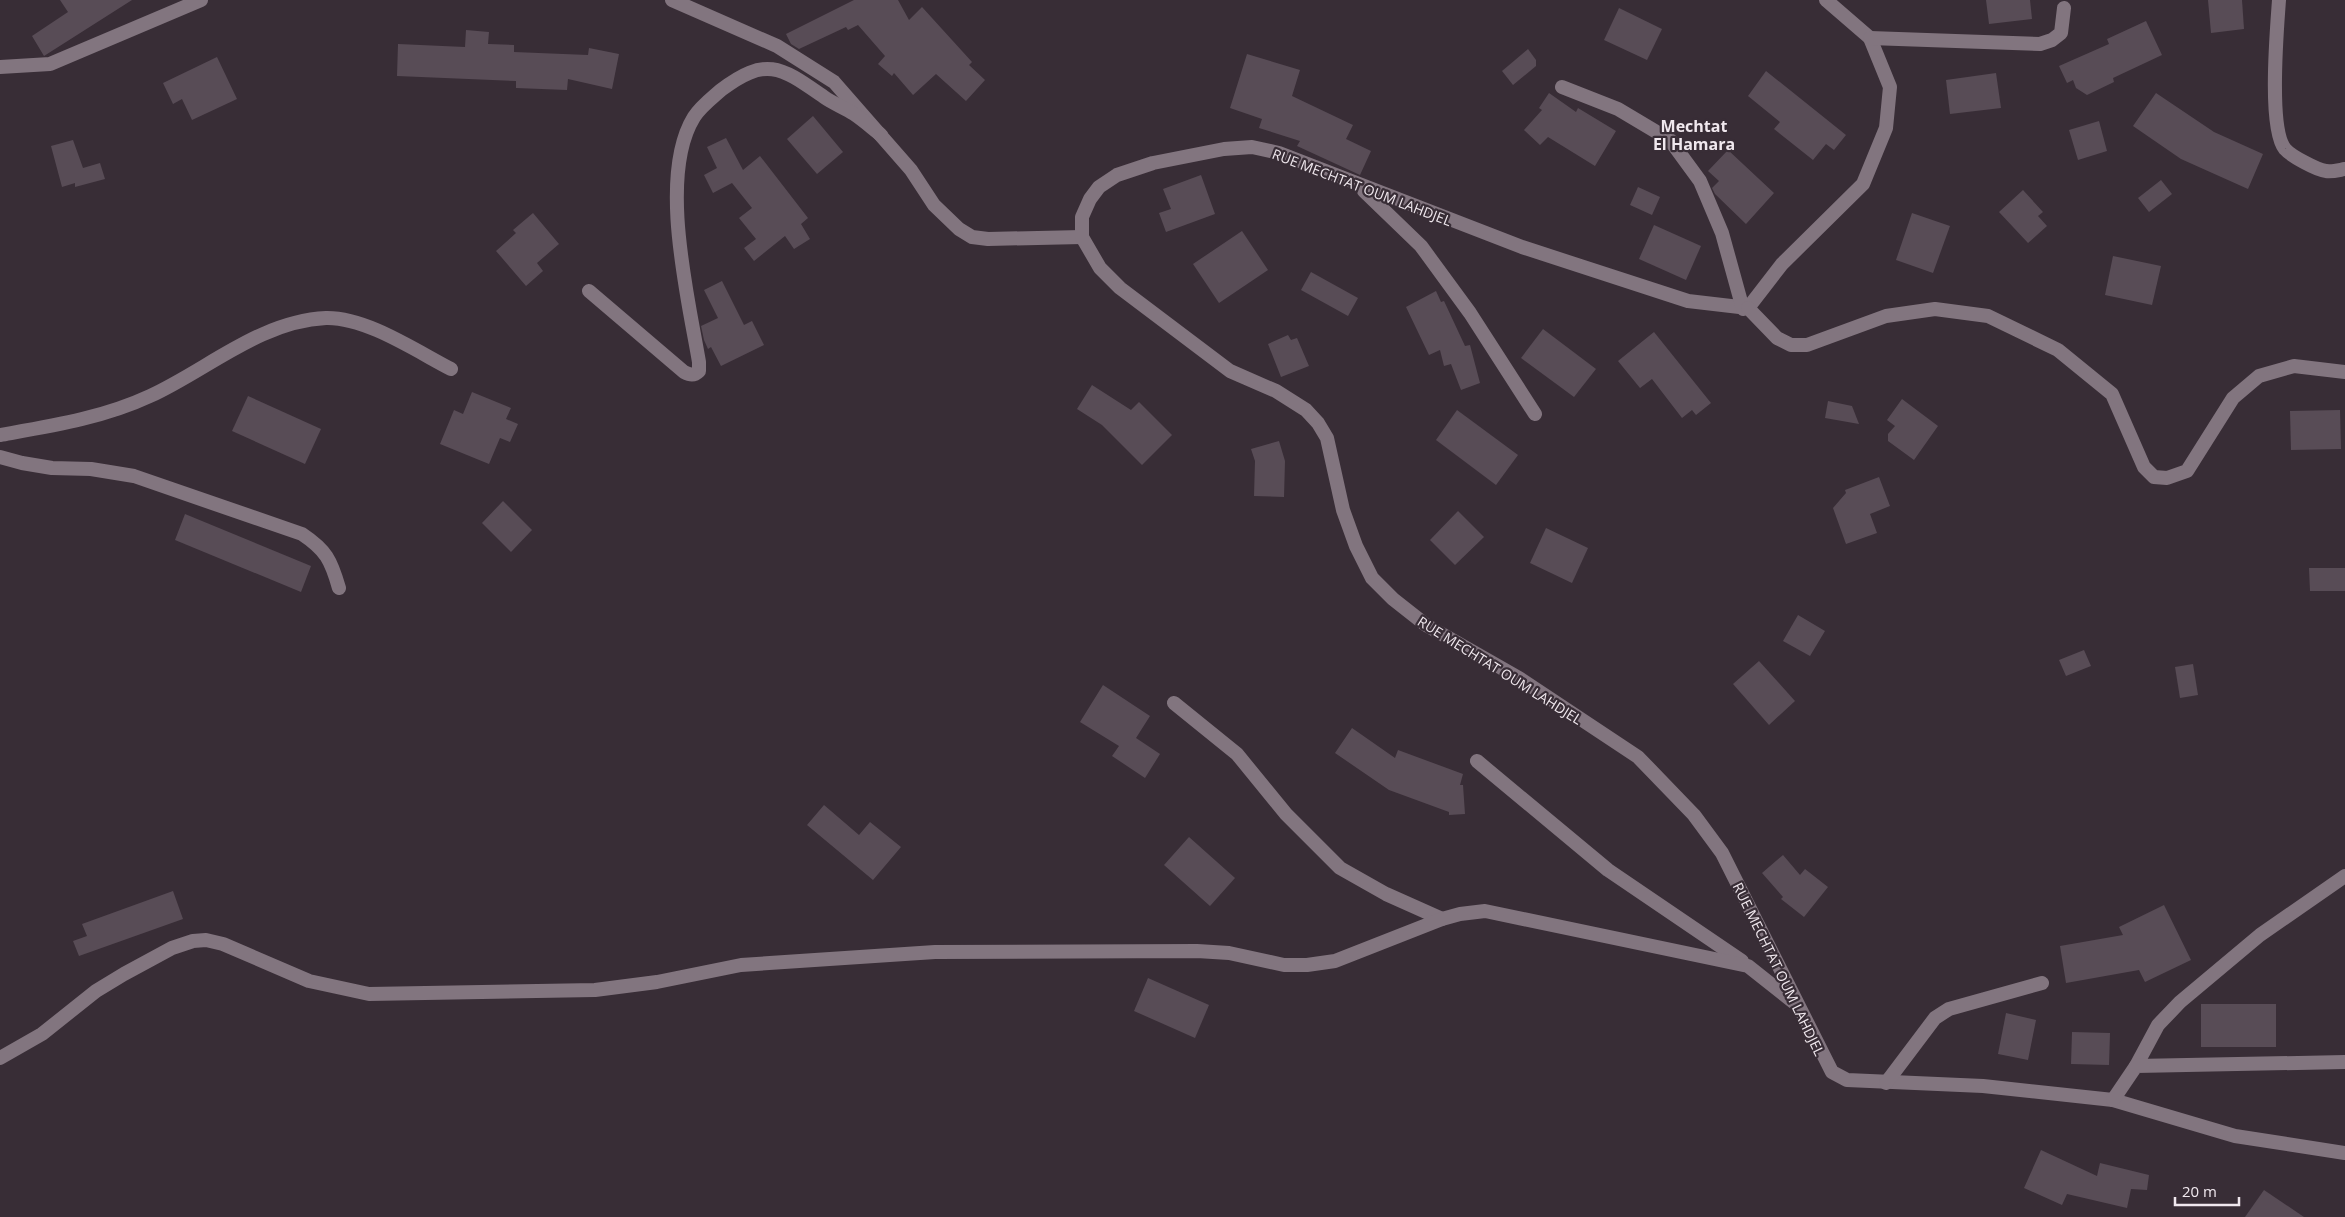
<svg xmlns="http://www.w3.org/2000/svg" width="2345" height="1217" font-family="'Open Sans',sans-serif">
<rect width="100%" height="100%" fill="#382d36"/>
<g fill="#584c56">
<path d="M 60,0 L 132,0 L 44,56 L 32,36 L 68,12 Z"/>
<path d="M 854,0 L 898,0 L 909,20 L 922,7 L 972,62 L 969,65 L 985,80 L 966,101 L 936,74 L 913,95 L 894,73 L 892,76 L 878,64 L 885,56 L 858,25 L 848,30 L 846,27 L 799,49 L 791,44 L 786,34 Z"/>
<path d="M 1986,0 L 2030,0 L 2032,19 L 1989,24 Z"/>
<path d="M 2208,0 L 2242,0 L 2244,29 L 2211,33 Z"/>
<path d="M 1619,8 L 1662,29 L 1647,60 L 1604,40 Z"/>
<path d="M 2146,21 L 2162,55 L 2113,78 L 2114,82 L 2087,95 L 2076,88 L 2073,80 L 2067,83 L 2059,66 L 2109,44 L 2107,39 Z"/>
<path d="M 466,30 L 489,32 L 488,44 L 514,45 L 514,52 L 588,55 L 589,48 L 619,54 L 612,89 L 568,79 L 567,90 L 516,88 L 516,81 L 397,76 L 398,44 L 465,47 Z"/>
<path d="M 1528,49 L 1536,60 L 1536,66 L 1513,85 L 1502,71 Z"/>
<path d="M 1247,54 L 1300,70 L 1292,96 L 1353,125 L 1346,139 L 1371,151 L 1360,175 L 1297,146 L 1300,141 L 1259,128 L 1262,119 L 1230,108 Z"/>
<path d="M 217,57 L 237,99 L 192,120 L 182,99 L 173,104 L 163,83 Z"/>
<path d="M 1766,71 L 1846,135 L 1834,150 L 1826,144 L 1813,160 L 1774,129 L 1780,122 L 1748,96 Z"/>
<path d="M 1996,73 L 2001,108 L 1950,114 L 1946,80 Z"/>
<path d="M 1549,93 L 1576,112 L 1578,108 L 1616,131 L 1595,166 L 1548,137 L 1540,145 L 1524,130 L 1542,110 L 1539,108 Z"/>
<path d="M 2156,93 L 2214,132 L 2263,154 L 2248,189 L 2181,159 L 2133,126 Z"/>
<path d="M 813,116 L 843,152 L 817,174 L 787,139 Z"/>
<path d="M 2099,121 L 2107,151 L 2078,160 L 2069,130 Z"/>
<path d="M 726,138 L 743,170 L 760,156 L 808,218 L 801,224 L 810,239 L 794,249 L 785,236 L 754,261 L 744,248 L 756,239 L 739,218 L 752,208 L 732,183 L 713,193 L 704,175 L 717,168 L 707,147 Z"/>
<path d="M 73,140 L 83,168 L 100,163 L 105,179 L 75,187 L 75,183 L 62,187 L 51,146 Z"/>
<path d="M 1728,150 L 1774,193 L 1746,224 L 1715,194 L 1712,188 L 1719,181 L 1708,171 Z"/>
<path d="M 1201,175 L 1215,214 L 1166,232 L 1159,213 L 1171,209 L 1163,189 Z"/>
<path d="M 2161,180 L 2172,194 L 2149,212 L 2138,198 Z"/>
<path d="M 1638,187 L 1660,197 L 1652,215 L 1630,205 Z"/>
<path d="M 2023,190 L 2043,212 L 2038,216 L 2047,226 L 2028,243 L 1999,212 Z"/>
<path d="M 533,213 L 559,244 L 537,263 L 543,271 L 526,286 L 496,251 L 516,233 L 513,230 Z"/>
<path d="M 1912,213 L 1950,226 L 1933,273 L 1896,260 Z"/>
<path d="M 1654,225 L 1701,246 L 1686,280 L 1639,259 Z"/>
<path d="M 1242,231 L 1268,270 L 1219,303 L 1193,264 Z"/>
<path d="M 2113,256 L 2161,266 L 2152,305 L 2105,295 Z"/>
<path d="M 1311,272 L 1358,298 L 1348,316 L 1301,290 Z"/>
<path d="M 722,281 L 744,325 L 752,321 L 764,345 L 721,366 L 711,347 L 708,349 L 704,340 L 701,326 L 718,318 L 704,290 Z"/>
<path d="M 1436,291 L 1441,302 L 1444,301 L 1465,346 L 1470,345 L 1480,383 L 1461,390 L 1451,364 L 1444,366 L 1440,350 L 1429,355 L 1406,307 Z"/>
<path d="M 1543,329 L 1596,369 L 1574,397 L 1521,358 Z"/>
<path d="M 1654,332 L 1711,403 L 1696,415 L 1692,410 L 1682,418 L 1652,379 L 1640,388 L 1618,361 Z"/>
<path d="M 1288,335 L 1291,340 L 1297,338 L 1309,366 L 1281,377 L 1268,344 Z"/>
<path d="M 1092,385 L 1131,410 L 1139,402 L 1172,435 L 1142,465 L 1102,425 L 1077,409 Z"/>
<path d="M 472,392 L 511,408 L 506,419 L 518,424 L 510,442 L 500,438 L 489,464 L 440,444 L 454,410 L 463,414 Z"/>
<path d="M 248,396 L 321,429 L 305,464 L 232,431 Z"/>
<path d="M 1902,399 L 1938,426 L 1914,460 L 1888,441 L 1888,434 L 1895,426 L 1887,420 Z"/>
<path d="M 1828,401 L 1852,406 L 1859,424 L 1825,418 Z"/>
<path d="M 1457,410 L 1518,455 L 1496,485 L 1436,440 Z"/>
<path d="M 2340,410 L 2341,449 L 2291,450 L 2290,411 Z"/>
<path d="M 1279,441 L 1285,461 L 1284,497 L 1254,496 L 1255,461 L 1251,449 Z"/>
<path d="M 1879,477 L 1890,506 L 1870,514 L 1877,533 L 1846,544 L 1833,508 L 1846,493 L 1845,490 Z"/>
<path d="M 503,501 L 532,530 L 511,552 L 482,523 Z"/>
<path d="M 1458,511 L 1484,537 L 1455,565 L 1430,540 Z"/>
<path d="M 185,514 L 311,566 L 301,592 L 175,540 Z"/>
<path d="M 1546,528 L 1588,548 L 1572,583 L 1530,563 Z"/>
<path d="M 2309,568 L 2345,568 L 2345,591 L 2310,591 Z"/>
<path d="M 1798,615 L 1825,631 L 1810,656 L 1783,641 Z"/>
<path d="M 2084,650 L 2091,666 L 2066,676 L 2059,660 Z"/>
<path d="M 1759,661 L 1795,701 L 1769,725 L 1733,684 Z"/>
<path d="M 2193,664 L 2198,695 L 2180,698 L 2175,667 Z"/>
<path d="M 1103,685 L 1150,716 L 1136,738 L 1160,754 L 1145,778 L 1112,756 L 1119,746 L 1080,722 Z"/>
<path d="M 1352,728 L 1395,758 L 1398,750 L 1463,774 L 1460,785 L 1463,785 L 1465,814 L 1449,815 L 1449,812 L 1389,790 L 1335,753 Z"/>
<path d="M 824,805 L 859,835 L 870,822 L 901,847 L 873,880 L 807,825 Z"/>
<path d="M 1189,837 L 1235,878 L 1210,906 L 1164,865 Z"/>
<path d="M 1783,855 L 1800,875 L 1805,869 L 1828,887 L 1804,917 L 1781,899 L 1783,897 L 1762,873 Z"/>
<path d="M 173,891 L 183,919 L 79,956 L 73,941 L 87,936 L 82,924 Z"/>
<path d="M 2164,905 L 2191,960 L 2145,982 L 2139,970 L 2066,983 L 2060,946 L 2123,935 L 2119,927 Z"/>
<path d="M 1148,978 L 1209,1005 L 1195,1038 L 1134,1011 Z"/>
<rect x="2201" y="1004" width="75" height="43"/>
<path d="M 2006,1013 L 2036,1020 L 2028,1060 L 1998,1054 Z"/>
<path d="M 2072,1032 L 2110,1033 L 2109,1065 L 2071,1064 Z"/>
<path d="M 2041,1150 L 2097,1176 L 2100,1163 L 2149,1175 L 2147,1190 L 2131,1189 L 2127,1208 L 2067,1194 L 2062,1205 L 2024,1188 Z"/>
<path d="M 2264,1190 L 2304,1217 L 2245,1217 Z"/>
</g>
<g fill="none" stroke-linecap="round" stroke-linejoin="round">
<g stroke="#82757f" stroke-width="14">
<path d="M 672,0 L 777,46 L 834,82 L 911,170 L 934,205 L 959,229 L 972,237 L 988,239 L 1082,237"/>
<path d="M 1826,0 L 1870,38 L 1890,87 L 1886,128 L 1863,184 L 1782,264 L 1748,308 L 1688,301 L 1522,247 L 1279,153 L 1252,147 L 1224,149 L 1153,163 L 1117,175 L 1099,187 L 1090,199 L 1082,217 L 1082,237 L 1100,268 L 1120,288 L 1230,371 L 1276,391 L 1306,410 L 1318,423 L 1327,438 L 1343,510 L 1356,546 L 1372,578 L 1393,599 L 1426,625 L 1519,678 L 1638,757 L 1694,815 L 1722,853 L 1832,1072 L 1847,1080 L 1983,1086 L 2113,1100 L 2235,1136 L 2345,1153"/>
<path d="M 2279,0 C 2277,29 2268,128 2285,149 C 2291,156 2317,170 2326,171 C 2332,172 2339,170 2345,169"/>
<path d="M 1870,38 L 2040,44 L 2052,40 L 2061,33 L 2064,8"/>
<path d="M 0,67 L 50,64 L 201,0"/>
<path d="M 1562,87 L 1618,109 L 1670,140 L 1700,181 L 1722,233 L 1743,309"/>
<path d="M 1364,191 L 1421,246 L 1470,313 L 1535,414"/>
<path d="M 589,291 L 684,372 C 690,375 694,376 699,371 L 699,362 C 688,297 658,175 694,117 C 701,106 712,98 721,90 C 767,55 782,68 824,97 C 834,104 845,108 854,114 C 863,120 872,128 881,135"/>
<path d="M 1748,308 L 1777,338 L 1791,345 L 1807,345 L 1886,316 L 1935,309 L 1988,316 L 2058,350 L 2112,394 L 2144,467 L 2154,477 L 2167,478 L 2187,471 L 2233,398 L 2259,376 L 2294,366 L 2345,372"/>
<path d="M 0,435 C 51,426 103,418 150,396 C 207,370 260,321 326,318 C 366,317 416,351 451,369"/>
<path d="M 0,457 L 22,463 L 52,468 L 91,469 L 134,476 L 302,534 C 326,550 331,560 339,588"/>
<path d="M 1174,703 L 1237,754 L 1286,814 L 1340,868 L 1386,894 L 1442,919"/>
<path d="M 1477,761 L 1608,870 L 1742,961"/>
<path d="M 0,1058 L 42,1034 L 96,991 L 124,974 L 172,948 L 193,941 L 206,940 L 223,944 L 309,981 L 369,994 L 595,990 L 657,982 L 741,965 L 935,952 L 1197,951 L 1229,953 L 1284,965 L 1307,965 L 1335,961 L 1442,919 L 1460,914 L 1485,911 L 1748,966 L 1796,1004"/>
<path d="M 2136,1066 L 2158,1025 L 2180,1002 L 2260,935 L 2345,876"/>
<path d="M 1886,1083 L 1935,1018 L 1949,1009 L 2042,983"/>
<path d="M 2113,1100 L 2136,1066 L 2345,1062"/>
</g>
</g>
<g text-anchor="middle" dominant-baseline="central" stroke-width="4.5" stroke-linejoin="round" paint-order="stroke">
<g font-size="14" fill="#f0e8ee" stroke="#382d36">
<text transform="translate(1362 187) rotate(21)">RUE MECHTAT OUM LAHDJEL</text>
<text transform="translate(1500 670) rotate(32)">RUE MECHTAT OUM LAHDJEL</text>
<text transform="translate(1779 969) rotate(64)">RUE MECHTAT OUM LAHDJEL</text>
</g>
<g font-size="16" font-weight="bold" fill="#f0e8ee" stroke="#382d36">
<text x="1694" y="126">Mechtat<tspan x="1694" dy="18">El Hamara</tspan></text>
</g>
</g>
<path d="M2175 1197v8h64v-8" fill="none" stroke="#f0e8ee" stroke-width="2.5"/>
<text x="2182" y="1197" font-size="15" fill="#f0e8ee" stroke="#382d36" stroke-width="4" paint-order="stroke">20 m</text>
</svg>
